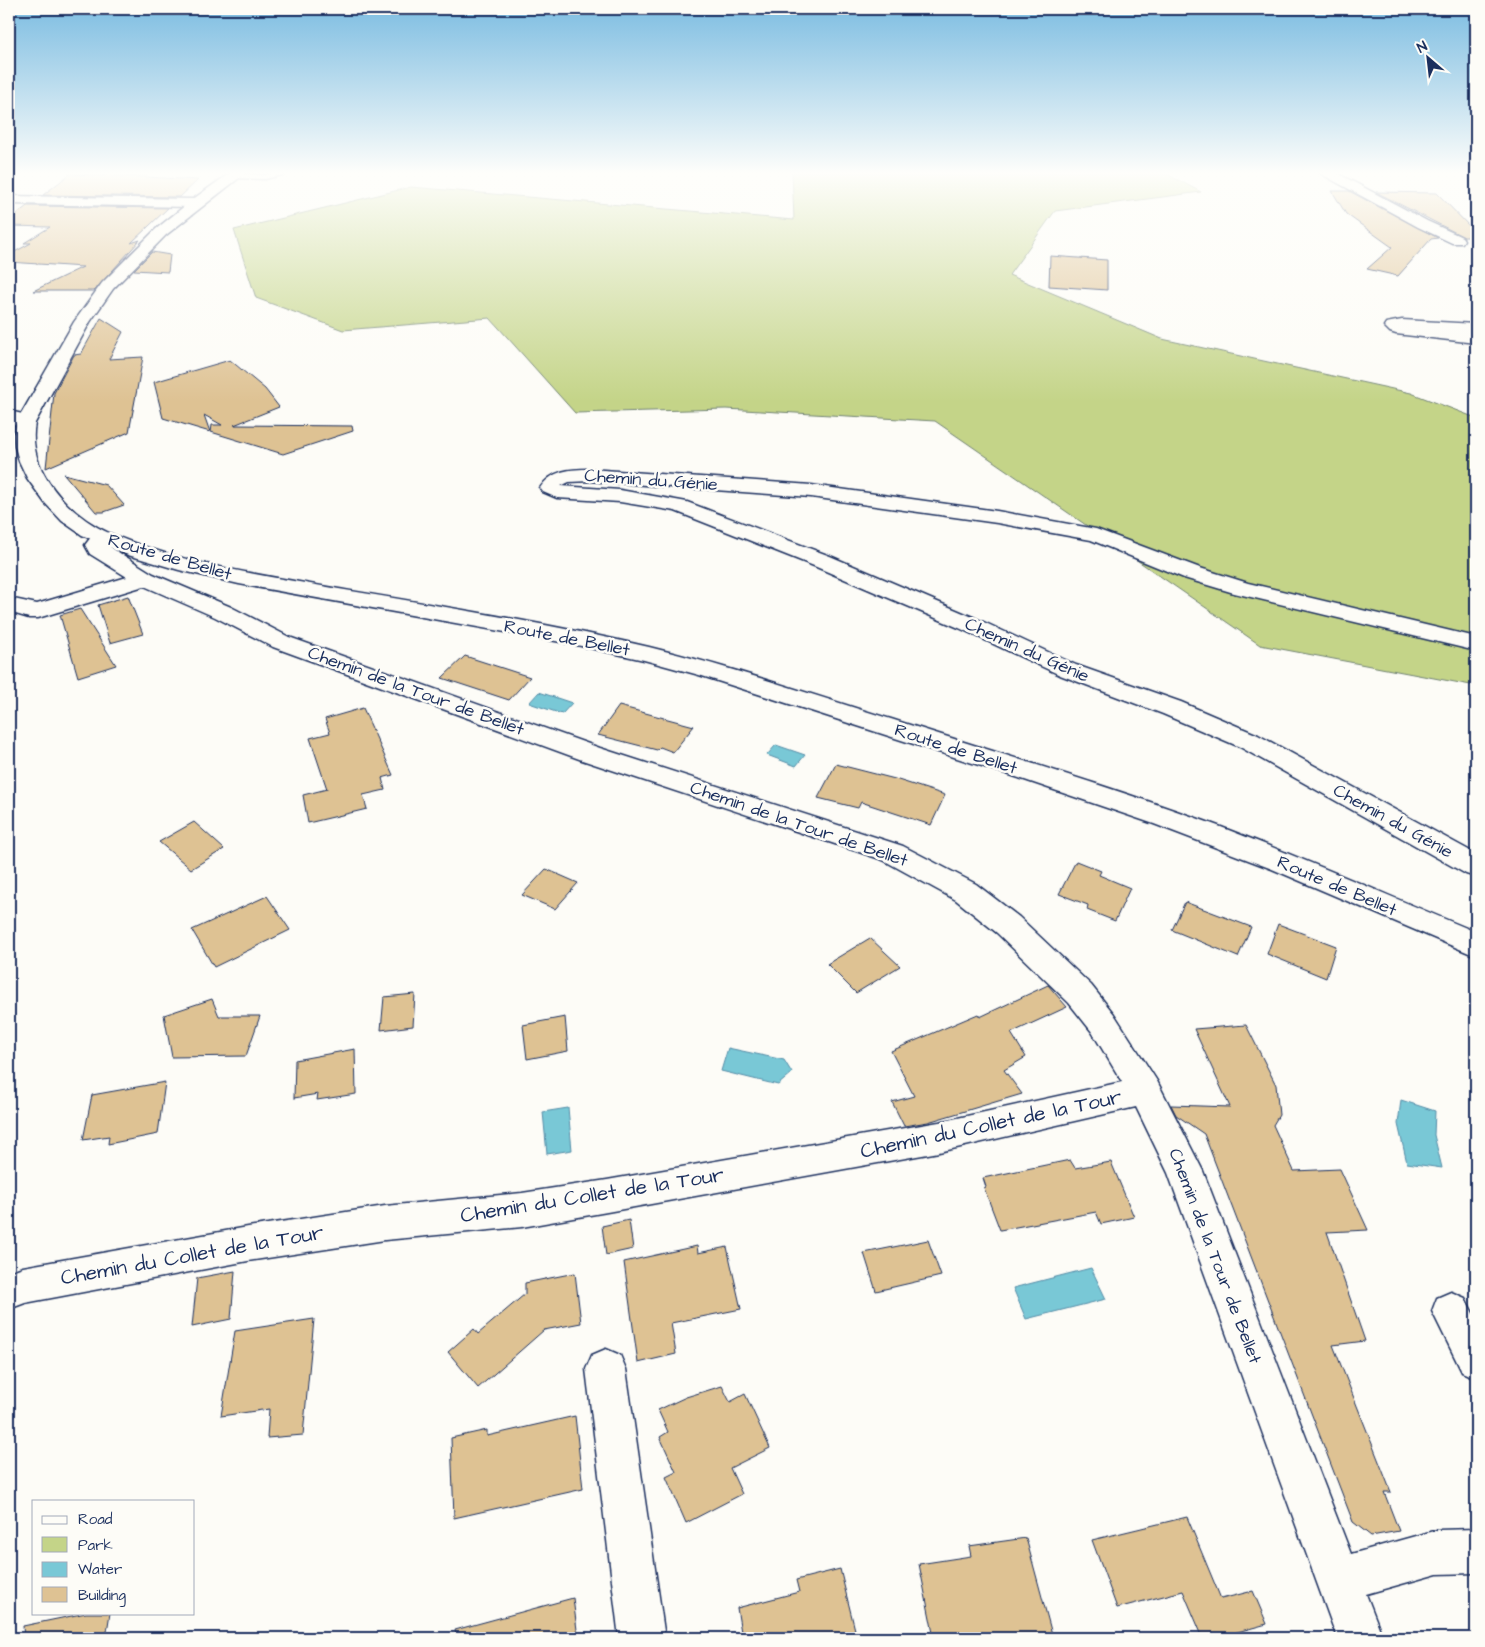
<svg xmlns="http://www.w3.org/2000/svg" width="1485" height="1647" font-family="'Architects Daughter',sans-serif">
<rect width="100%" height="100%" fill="#fdfcf7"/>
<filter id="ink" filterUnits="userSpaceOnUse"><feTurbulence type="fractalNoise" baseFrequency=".02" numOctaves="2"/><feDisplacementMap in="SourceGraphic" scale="10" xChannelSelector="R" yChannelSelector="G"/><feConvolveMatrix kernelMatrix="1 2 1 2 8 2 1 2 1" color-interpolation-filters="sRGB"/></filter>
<g filter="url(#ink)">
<path fill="#c4d488" stroke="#708273" d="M 792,171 L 1161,171 L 1201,192 L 1055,211 L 1009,275 L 1162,339 L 1411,393 L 1476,418 L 1476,686 L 1260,645 L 935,421 L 726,409 L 575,413 L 490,318 L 343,330 L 256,298 L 234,230 L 411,187 L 794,220 Z"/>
<g fill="#79c8d6" stroke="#538ba6">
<path d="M 539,692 L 572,703 L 562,714 L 529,703 Z"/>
<path d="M 776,745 L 805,755 L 796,766 L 767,755 Z"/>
<path d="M 728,1048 L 784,1060 L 792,1073 L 778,1085 L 721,1071 Z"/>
<path d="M 1401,1100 L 1435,1111 L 1434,1135 L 1442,1168 L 1407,1163 L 1398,1124 Z"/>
<path d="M 568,1108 L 572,1150 L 547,1154 L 543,1112 Z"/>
<path d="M 1091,1268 L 1106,1299 L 1026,1319 L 1013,1288 Z"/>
</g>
<g fill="#dec293" stroke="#1b2f5e">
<path d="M 70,174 L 147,177 L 198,180 L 180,197 L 43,195 Z"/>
<path d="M 1332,191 L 1349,191 L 1438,238 L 1431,239 L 1398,276 L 1367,269 L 1392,247 L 1346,214 Z"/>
<path d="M 1376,192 L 1437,193 L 1476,233 L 1476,237 L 1464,237 Z"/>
<path d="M 27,206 L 168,208 L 131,243 L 140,240 L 94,291 L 33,291 L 83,267 L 9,262 L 9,255 L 31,243 L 24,243 L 50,227 L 9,226 L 9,220 Z"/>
<path d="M 152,252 L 170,255 L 168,272 L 134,270 Z"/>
<path d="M 1050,256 L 1107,260 L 1107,290 L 1049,286 Z"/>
<path d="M 101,318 L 123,332 L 109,359 L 143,357 L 129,432 L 46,468 L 54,393 L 74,355 L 81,354 Z"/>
<path d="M 230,360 L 265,389 L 279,407 L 234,425 L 352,426 L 353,431 L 283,454 L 211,432 L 212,425 L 222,425 L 204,415 L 210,432 L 163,418 L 154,382 Z"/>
<path d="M 64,474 L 106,485 L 124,505 L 104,512 L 96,512 Z"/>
<path d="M 128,596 L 143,634 L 110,643 L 98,605 Z"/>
<path d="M 80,609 L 116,665 L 78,677 L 60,615 Z"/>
<path d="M 465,656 L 530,677 L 509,700 L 442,678 Z"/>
<path d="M 619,706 L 694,726 L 673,752 L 660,747 L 657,750 L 598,735 Z"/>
<path d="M 363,708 L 393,775 L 382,778 L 385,790 L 363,795 L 367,809 L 308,823 L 303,795 L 327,789 L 310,738 L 330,733 L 325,719 Z"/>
<path d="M 836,764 L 895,779 L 945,795 L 931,825 L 861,802 L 858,808 L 818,798 Z"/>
<path d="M 194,822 L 224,849 L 191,869 L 159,842 Z"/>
<path d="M 1076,861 L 1101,871 L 1099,875 L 1130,888 L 1115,921 L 1087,910 L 1088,905 L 1059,894 Z"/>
<path d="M 546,869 L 578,883 L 555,909 L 522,895 Z"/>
<path d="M 267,896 L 290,930 L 214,967 L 192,930 Z"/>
<path d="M 1185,902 L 1251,927 L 1238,957 L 1172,930 Z"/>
<path d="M 1278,924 L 1336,946 L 1326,978 L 1267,954 Z"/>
<path d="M 870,938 L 900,966 L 856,993 L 827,964 Z"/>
<path d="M 1048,985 L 1067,1007 L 1011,1033 L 1026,1057 L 1004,1070 L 1022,1094 L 928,1122 L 904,1126 L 892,1102 L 914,1096 L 891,1051 L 978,1014 L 980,1017 Z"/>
<path d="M 415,994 L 413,1026 L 381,1030 L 384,997 Z"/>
<path d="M 212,999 L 219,1016 L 260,1016 L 246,1056 L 172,1057 L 164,1015 Z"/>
<path d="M 565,1017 L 568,1051 L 527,1059 L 523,1025 Z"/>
<path d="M 1246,1025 L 1276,1085 L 1279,1115 L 1273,1125 L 1294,1171 L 1340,1169 L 1368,1230 L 1327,1232 L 1365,1341 L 1333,1345 L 1391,1492 L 1384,1492 L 1399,1531 L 1371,1536 L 1353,1522 L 1204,1134 L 1176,1115 L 1171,1105 L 1230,1107 L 1194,1029 Z"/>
<path d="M 355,1049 L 356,1094 L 317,1100 L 318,1094 L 294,1098 L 295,1060 Z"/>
<path d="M 165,1082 L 158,1134 L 108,1144 L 109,1136 L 83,1140 L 92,1095 Z"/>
<path d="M 1070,1160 L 1075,1168 L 1111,1162 L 1134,1217 L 1101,1224 L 1096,1212 L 1000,1230 L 984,1188 L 986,1187 L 983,1178 Z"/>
<path d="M 629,1220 L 633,1249 L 606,1255 L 602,1226 Z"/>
<path d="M 928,1240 L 941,1276 L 876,1291 L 864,1253 Z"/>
<path d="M 697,1246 L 698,1253 L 727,1247 L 741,1309 L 671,1323 L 676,1354 L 638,1363 L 624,1262 Z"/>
<path d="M 235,1271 L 231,1319 L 192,1327 L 197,1278 Z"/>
<path d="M 575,1273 L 581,1323 L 544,1330 L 478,1388 L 448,1352 L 474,1329 L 478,1334 L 525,1294 L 525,1283 Z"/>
<path d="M 314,1319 L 303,1435 L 267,1438 L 269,1409 L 221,1416 L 235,1331 Z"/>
<path d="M 722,1386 L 730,1402 L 745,1394 L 770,1448 L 730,1468 L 742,1494 L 686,1523 L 666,1477 L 676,1472 L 660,1437 L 668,1432 L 658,1410 L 686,1397 Z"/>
<path d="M 575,1416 L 583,1489 L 454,1518 L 451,1438 L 487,1430 L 487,1436 Z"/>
<path d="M 1187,1517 L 1221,1599 L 1253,1591 L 1267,1624 L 1215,1638 L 1203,1638 L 1183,1591 L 1117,1608 L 1092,1540 Z"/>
<path d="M 1026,1538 L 1053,1638 L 934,1638 L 919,1564 L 971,1556 L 969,1546 Z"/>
<path d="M 840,1569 L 857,1638 L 742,1638 L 737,1608 L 799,1592 L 796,1580 Z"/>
<path d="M 573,1598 L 578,1638 L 457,1638 L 455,1630 Z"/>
<path d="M 86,1613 L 110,1613 L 106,1638 L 24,1638 L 23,1626 Z"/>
</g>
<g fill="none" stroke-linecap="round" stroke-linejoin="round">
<g stroke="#1b2f5e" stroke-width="3">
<path id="service" d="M 281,171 L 299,171 L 265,179 L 235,178 L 231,176 L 235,174 L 265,175 Z"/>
</g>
<g stroke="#1b2f5e" stroke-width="3">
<g id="minor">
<path d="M 1316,171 L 1333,171 L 1427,221 L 1462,237 L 1464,240 L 1462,243 L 1452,243 L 1418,227 Z"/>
<path d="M 9,196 L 194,199 L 201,203 L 194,207 L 9,204 Z"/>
<path d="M 1402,320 L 1476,324 L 1476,343 L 1396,334 L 1390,332 L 1384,326 L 1386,323 Z"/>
<path d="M 9,411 L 32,416 L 35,420 L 32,424 L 26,425 L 10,424 Z"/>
<path d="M 101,531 L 108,533 L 111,537 L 107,545 L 153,574 L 231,607 L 289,637 L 600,748 L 903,846 L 976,884 L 1019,917 L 1091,985 L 1114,1014 L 1157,1081 L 1203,1171 L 1351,1554 L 1437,1530 L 1476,1529 L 1476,1573 L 1437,1574 L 1366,1594 L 1383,1638 L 1337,1638 L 1168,1173 L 1136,1107 L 939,1152 L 607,1212 L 522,1227 L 385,1240 L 248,1261 L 25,1303 L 9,1309 L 9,1272 L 23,1267 L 248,1227 L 385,1206 L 522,1193 L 607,1180 L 939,1122 L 1122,1082 L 1092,1032 L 1069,1003 L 997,933 L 956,900 L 883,860 L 582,760 L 273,647 L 215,617 L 144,586 L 38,618 L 29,618 L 9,612 L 9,598 L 37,604 L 127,577 L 90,554 L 85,545 L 94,533 Z"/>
<path d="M 1451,1292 L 1465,1298 L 1476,1319 L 1476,1378 L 1462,1372 L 1432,1311 L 1437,1298 Z"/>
<path d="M 606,1349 L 620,1355 L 626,1369 L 665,1638 L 619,1638 L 586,1369 L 592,1355 Z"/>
</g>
</g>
<g stroke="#1b2f5e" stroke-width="3">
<path id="tertiary" d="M 590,469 L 811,485 L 997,511 L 1096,529 L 1200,568 L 1248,583 L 1476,637 L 1476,651 L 1234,593 L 1184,578 L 1091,540 L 997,523 L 811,497 L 590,481 L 569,482 L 561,486 L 620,490 L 687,502 L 830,556 L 975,618 L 1076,665 L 1181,702 L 1258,735 L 1476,854 L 1476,877 L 1466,874 L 1240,747 L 1163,714 L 1060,675 L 959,628 L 814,566 L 675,511 L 620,502 L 557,498 L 543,492 L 540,488 C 552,470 570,469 590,469 Z"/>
</g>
<g stroke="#1b2f5e" stroke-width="3">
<path id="secondary" d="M 233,171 L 248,171 L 166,235 L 113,289 L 90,322 L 35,423 C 26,470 69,515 109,533 C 181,564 261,575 339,589 C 442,606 546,623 649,647 C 731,667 810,694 891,719 C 1001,754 1112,787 1221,827 C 1307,860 1391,897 1476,932 L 1476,956 L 1272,869 L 1154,824 L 1016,777 L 699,675 L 644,660 L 572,644 L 239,584 L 179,570 L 128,555 L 82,535 L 62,521 L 45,503 L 27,478 L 19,461 L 15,447 L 14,435 L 16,423 L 74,322 L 102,283 L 156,229 L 196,197 Z"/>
</g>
<use href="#service" fill="#fdfcf7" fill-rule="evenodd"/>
<use href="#minor" fill="#fdfcf7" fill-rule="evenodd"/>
<use href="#tertiary" fill="#fdfcf7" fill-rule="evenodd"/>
<use href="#secondary" fill="#fdfcf7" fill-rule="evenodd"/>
</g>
</g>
<linearGradient id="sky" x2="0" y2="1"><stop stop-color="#7bbce1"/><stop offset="0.43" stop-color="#fefefb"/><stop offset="1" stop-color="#fefefb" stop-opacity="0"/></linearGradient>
<rect width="1485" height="402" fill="url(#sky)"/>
<g text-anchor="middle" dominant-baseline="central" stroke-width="5" stroke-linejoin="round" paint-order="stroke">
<g font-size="18" fill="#1b2f5e" stroke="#fdfcf7">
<text transform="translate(651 480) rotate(4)">Chemin du Génie</text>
<text transform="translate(170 557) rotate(16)">Route de Bellet</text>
<text transform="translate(567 638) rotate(11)">Route de Bellet</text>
<text transform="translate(1027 650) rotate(24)">Chemin du Génie</text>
<text transform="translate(416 691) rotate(20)">Chemin de la Tour de Bellet</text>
<text transform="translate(956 749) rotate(18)">Route de Bellet</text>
<text transform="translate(1393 821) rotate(29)">Chemin du Génie</text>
<text transform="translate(799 824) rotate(19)">Chemin de la Tour de Bellet</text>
<text transform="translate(1337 886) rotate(23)">Route de Bellet</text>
<text transform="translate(1215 1256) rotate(69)">Chemin de la Tour de Bellet</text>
</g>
<g font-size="21" fill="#1b2f5e" stroke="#fdfcf7">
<text transform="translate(991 1124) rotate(-12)">Chemin du Collet de la Tour</text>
<text transform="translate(592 1195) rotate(-9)">Chemin du Collet de la Tour</text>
<text transform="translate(192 1255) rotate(-10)">Chemin du Collet de la Tour</text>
</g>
</g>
<rect width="1485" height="1647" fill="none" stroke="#fdfcf7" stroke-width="30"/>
<rect x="15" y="15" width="1455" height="1617" fill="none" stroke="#1b2f5e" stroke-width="2" filter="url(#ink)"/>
<rect x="32" y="1500" width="162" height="115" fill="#fdfcf7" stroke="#a3aaba"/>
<rect x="42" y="1516" width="25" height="8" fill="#fdfcf7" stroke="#a3aaba"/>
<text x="78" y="1524" font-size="15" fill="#1b2f5e">Road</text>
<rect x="42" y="1537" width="25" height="15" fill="#c4d488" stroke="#a3aaba"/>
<text x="78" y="1550" font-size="15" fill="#1b2f5e">Park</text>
<rect x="42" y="1562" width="25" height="15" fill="#79c8d6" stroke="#a3aaba"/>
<text x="78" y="1574" font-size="15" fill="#1b2f5e">Water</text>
<rect x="42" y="1587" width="25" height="15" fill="#dec293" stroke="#a3aaba"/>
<text x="78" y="1600" font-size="15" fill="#1b2f5e">Building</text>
<g transform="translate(1428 58) rotate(332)" stroke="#fdfcf7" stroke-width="4" paint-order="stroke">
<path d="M0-4L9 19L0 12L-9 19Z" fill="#1b2f5e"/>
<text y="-8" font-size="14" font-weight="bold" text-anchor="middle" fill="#1b2f5e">N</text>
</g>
</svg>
